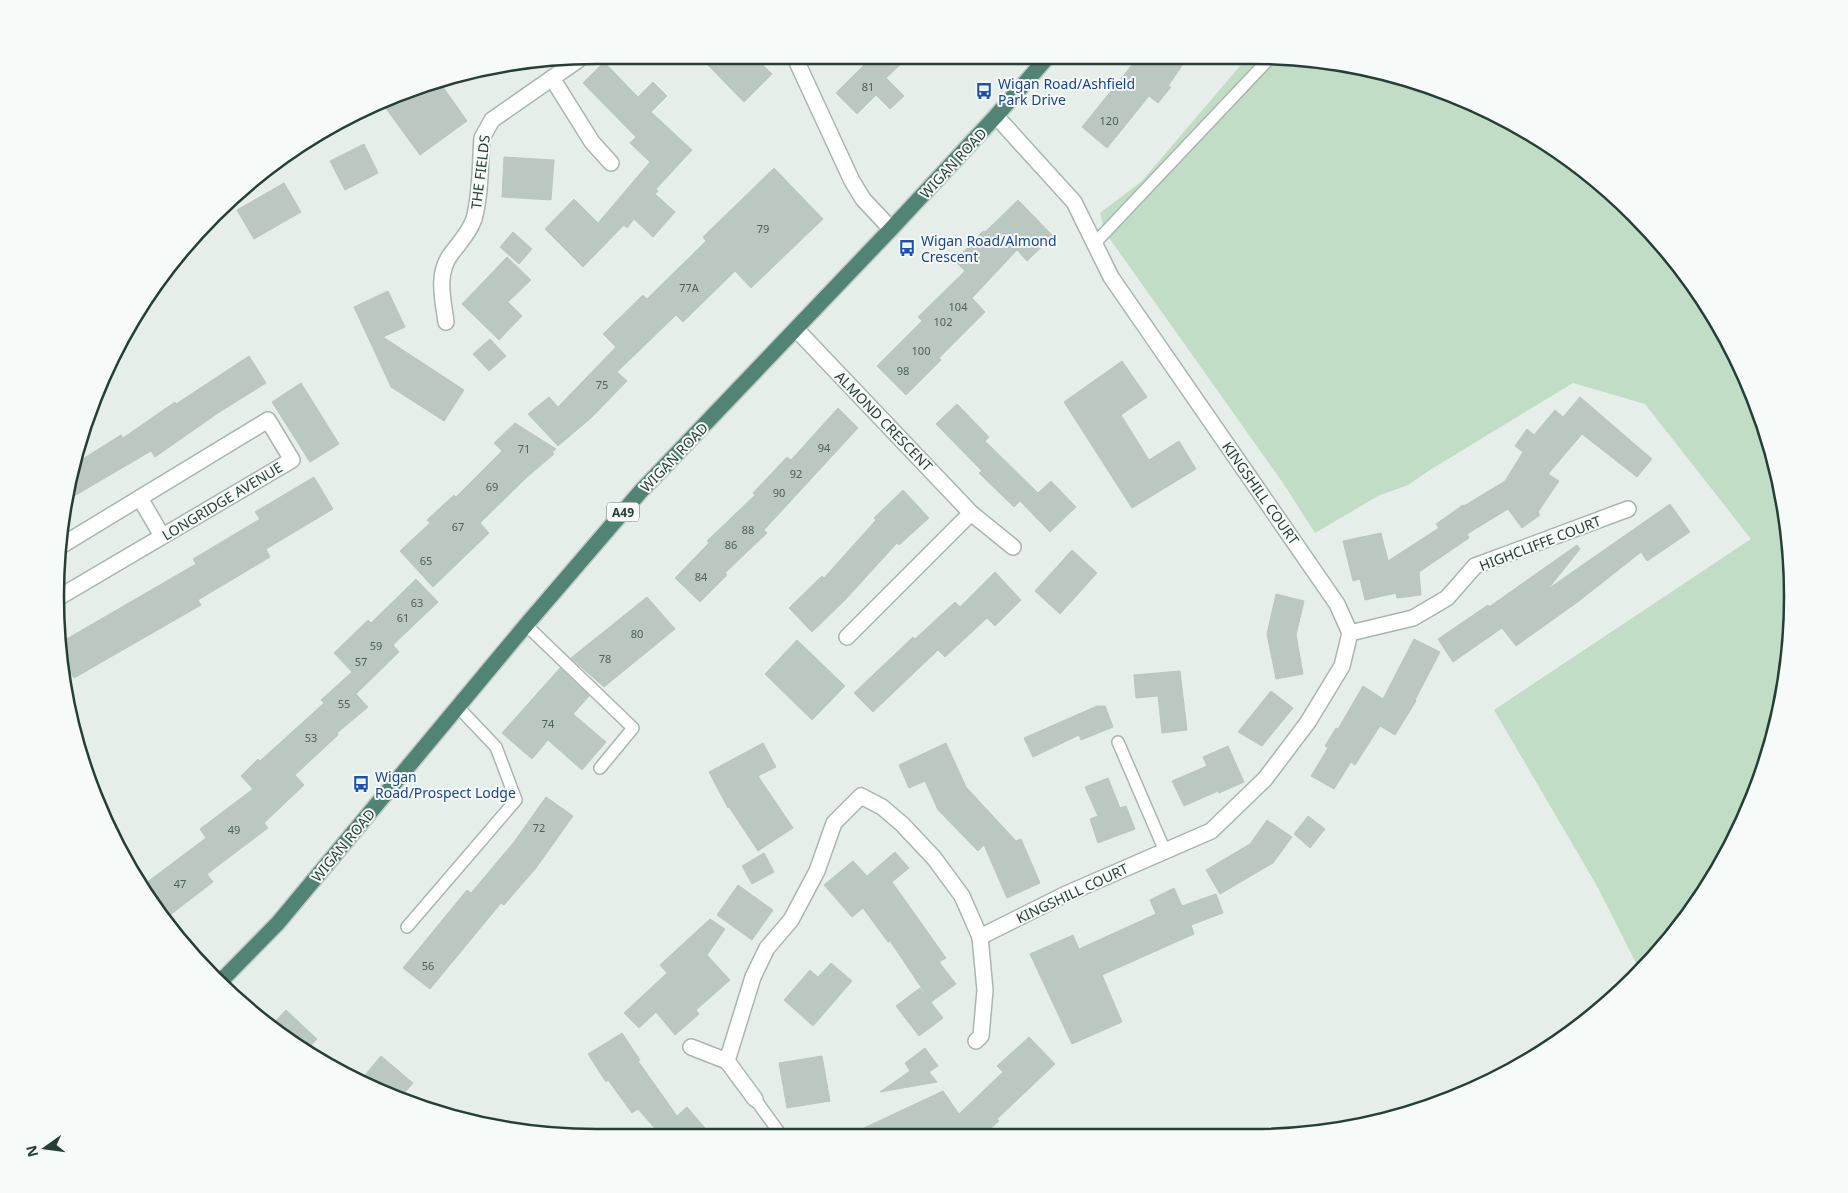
<svg xmlns="http://www.w3.org/2000/svg" width="1848" height="1193" font-family="'Noto Sans',sans-serif">
<rect width="100%" height="100%" fill="#e6eee9"/>
<path fill="#c1ddc6" d="M 1245,60 L 1322,60 L 1392,74 L 1491,111 L 1608,189 L 1681,267 L 1737,357 L 1774,456 L 1792,561 L 1788,667 L 1764,770 L 1721,867 L 1659,953 L 1640,971 L 1597,886 L 1494,710 L 1751,539 L 1645,404 L 1573,383 L 1430,470 L 1408,485 L 1378,496 L 1315,533 L 1283,483 L 1105,232 L 1100,213 L 1142,181 Z"/>
<g fill="#bbc8c2" stroke="#b9c7c0">
<path d="M 703,60 L 758,60 L 772,74 L 744,102 Z"/>
<path d="M 869,60 L 905,60 L 886,78 L 904,96 L 890,109 L 876,95 L 857,114 L 836,93 Z"/>
<path d="M 1136,60 L 1186,60 L 1168,86 L 1171,87 L 1158,103 L 1149,96 L 1107,148 L 1082,127 Z"/>
<path d="M 604,62 L 638,97 L 653,82 L 667,96 L 651,112 L 692,150 L 656,189 L 658,191 L 655,194 L 675,212 L 653,237 L 634,219 L 627,228 L 624,225 L 583,267 L 545,229 L 574,199 L 598,223 L 650,162 L 630,143 L 636,137 L 583,83 Z"/>
<path d="M 438,80 L 467,121 L 420,155 L 382,103 L 423,84 Z"/>
<path d="M 364,144 L 378,173 L 345,190 L 330,161 Z"/>
<path d="M 504,157 L 554,160 L 551,200 L 502,197 Z"/>
<path d="M 774,168 L 823,219 L 751,288 L 735,271 L 683,322 L 676,315 L 617,372 L 627,381 L 591,418 L 558,446 L 528,414 L 549,397 L 558,407 L 616,347 L 603,334 L 643,295 L 647,299 L 706,241 L 703,237 Z"/>
<path d="M 284,183 L 301,212 L 254,239 L 237,210 Z"/>
<path d="M 1018,200 L 1053,236 L 1027,261 L 1017,250 L 972,298 L 985,312 L 939,358 L 941,360 L 906,395 L 877,366 L 922,321 L 918,317 L 965,271 L 955,261 L 983,231 L 985,232 Z"/>
<path d="M 513,232 L 532,249 L 519,264 L 500,247 Z"/>
<path d="M 507,257 L 531,280 L 508,302 L 522,316 L 499,340 L 462,304 Z"/>
<path d="M 388,291 L 405,327 L 383,337 L 464,390 L 444,421 L 391,387 L 354,307 Z"/>
<path d="M 490,339 L 506,356 L 489,371 L 473,354 Z"/>
<path d="M 249,356 L 266,383 L 218,413 L 155,457 L 151,451 L 69,499 L 76,460 L 81,460 L 121,435 L 123,438 L 175,402 L 176,404 Z"/>
<path d="M 1122,361 L 1147,397 L 1121,415 L 1149,460 L 1179,441 L 1196,469 L 1132,508 L 1064,402 Z"/>
<path d="M 301,383 L 339,444 L 310,462 L 272,402 Z"/>
<path d="M 1580,397 L 1652,459 L 1637,477 L 1582,434 L 1548,474 L 1559,481 L 1538,512 L 1540,515 L 1522,528 L 1508,509 L 1467,534 L 1469,538 L 1419,572 L 1421,595 L 1397,598 L 1396,593 L 1365,600 L 1360,579 L 1353,581 L 1343,541 L 1381,533 L 1388,561 L 1439,528 L 1436,524 L 1463,505 L 1464,506 L 1505,481 L 1523,452 L 1515,446 L 1527,429 L 1534,435 L 1555,410 L 1563,417 Z"/>
<path d="M 957,404 L 989,437 L 985,441 L 1038,493 L 1051,481 L 1076,507 L 1050,532 L 1020,501 L 1014,507 L 979,473 L 982,471 L 936,424 Z"/>
<path d="M 838,408 L 858,428 L 764,530 L 767,533 L 725,573 L 727,575 L 700,602 L 675,578 L 709,543 L 707,541 L 755,495 L 753,493 L 787,457 L 791,460 Z"/>
<path d="M 515,423 L 556,449 L 552,452 L 554,454 L 526,478 L 480,523 L 489,533 L 433,587 L 400,551 L 430,523 L 427,520 L 454,495 L 456,497 L 502,451 L 494,443 Z"/>
<path d="M 314,477 L 333,509 L 266,549 L 270,557 L 198,600 L 201,605 L 74,678 L 60,654 L 58,644 L 196,564 L 193,559 L 260,519 L 255,512 Z"/>
<path d="M 903,490 L 929,518 L 899,545 L 897,543 L 845,600 L 812,632 L 789,608 L 822,576 L 824,578 L 876,520 L 874,518 Z"/>
<path d="M 1670,504 L 1690,532 L 1647,561 L 1641,552 L 1579,601 L 1516,646 L 1502,628 L 1453,662 L 1438,639 L 1488,605 L 1489,607 L 1577,545 L 1580,549 L 1548,589 Z"/>
<path d="M 1072,550 L 1097,573 L 1060,614 L 1035,591 Z"/>
<path d="M 995,572 L 1021,600 L 995,626 L 987,618 L 945,657 L 938,650 L 873,712 L 854,693 L 913,637 L 915,639 L 955,602 L 960,607 Z"/>
<path d="M 416,579 L 438,602 L 393,645 L 399,652 L 356,694 L 368,707 L 337,733 L 338,735 L 295,775 L 304,785 L 264,823 L 268,828 L 207,874 L 213,882 L 170,915 L 146,883 L 206,838 L 200,829 L 253,789 L 241,776 L 258,759 L 260,761 L 324,703 L 321,700 L 352,672 L 334,653 L 368,620 L 371,623 Z"/>
<path d="M 1276,594 L 1304,601 L 1296,635 L 1303,674 L 1276,679 L 1267,634 Z"/>
<path d="M 647,597 L 675,629 L 604,687 L 571,658 Z"/>
<path d="M 1414,639 L 1440,652 L 1415,700 L 1416,701 L 1395,735 L 1380,726 L 1355,765 L 1351,762 L 1334,789 L 1311,776 L 1328,748 L 1325,746 L 1336,728 L 1338,729 L 1363,686 L 1383,699 Z"/>
<path d="M 797,640 L 845,686 L 812,720 L 765,674 Z"/>
<path d="M 560,668 L 589,696 L 573,714 L 606,742 L 582,770 L 548,740 L 532,759 L 502,733 Z"/>
<path d="M 1180,671 L 1187,730 L 1162,733 L 1158,696 L 1136,698 L 1134,675 Z"/>
<path d="M 1271,691 L 1293,708 L 1262,746 L 1238,732 Z"/>
<path d="M 1097,706 L 1105,706 L 1113,727 L 1081,740 L 1079,735 L 1033,757 L 1024,738 Z"/>
<path d="M 763,743 L 776,767 L 758,776 L 793,828 L 758,851 L 729,807 L 728,808 L 709,772 Z"/>
<path d="M 946,743 L 966,787 L 1016,841 L 1021,839 L 1040,883 L 1007,898 L 984,845 L 978,851 L 938,810 L 925,781 L 909,788 L 899,765 Z"/>
<path d="M 1228,746 L 1244,782 L 1219,793 L 1218,791 L 1184,806 L 1172,781 L 1207,766 L 1203,757 Z"/>
<path d="M 1108,778 L 1120,808 L 1126,806 L 1135,829 L 1098,843 L 1090,819 L 1098,816 L 1085,787 Z"/>
<path d="M 546,797 L 573,816 L 536,868 L 504,905 L 501,903 L 430,989 L 403,968 L 467,890 L 471,893 L 514,842 Z"/>
<path d="M 1308,816 L 1325,829 L 1310,848 L 1294,834 Z"/>
<path d="M 1267,820 L 1292,837 L 1273,863 L 1220,894 L 1206,870 L 1250,844 Z"/>
<path d="M 895,852 L 909,868 L 892,882 L 946,958 L 939,962 L 956,984 L 931,1002 L 890,941 L 888,942 L 863,908 L 852,917 L 824,885 L 853,861 L 867,876 Z"/>
<path d="M 764,853 L 774,872 L 752,884 L 742,866 Z"/>
<path d="M 738,885 L 773,910 L 752,940 L 717,915 Z"/>
<path d="M 1174,888 L 1182,906 L 1216,894 L 1223,913 L 1191,925 L 1194,934 L 1102,975 L 1122,1022 L 1072,1044 L 1030,954 L 1073,935 L 1079,949 L 1156,914 L 1150,900 Z"/>
<path d="M 710,919 L 725,929 L 707,955 L 730,980 L 696,1010 L 699,1014 L 675,1035 L 656,1012 L 639,1028 L 624,1013 L 667,973 L 660,965 Z"/>
<path d="M 831,963 L 852,981 L 813,1026 L 784,1000 L 810,970 L 818,977 Z"/>
<path d="M 920,988 L 943,1018 L 919,1036 L 896,1006 Z"/>
<path d="M 286,1010 L 317,1039 L 305,1052 L 270,1027 Z"/>
<path d="M 622,1033 L 640,1060 L 638,1061 L 677,1116 L 687,1107 L 710,1134 L 656,1134 L 658,1132 L 638,1109 L 632,1113 L 608,1080 L 606,1082 L 588,1054 Z"/>
<path d="M 1029,1037 L 1055,1064 L 997,1119 L 999,1121 L 983,1135 L 849,1135 L 943,1091 L 959,1114 L 1003,1072 L 997,1066 Z"/>
<path d="M 925,1048 L 938,1066 L 929,1072 L 937,1082 L 880,1092 L 910,1071 L 905,1063 Z"/>
<path d="M 381,1056 L 413,1083 L 399,1099 L 389,1097 L 360,1081 Z"/>
<path d="M 822,1056 L 830,1101 L 787,1108 L 779,1063 Z"/>
</g>
<g fill="none" stroke-linecap="round" stroke-linejoin="round">
<g stroke="#a9b6b0" stroke-width="14">
<g id="service">
<path d="M 1095,243 L 1268,60"/>
<path d="M 526,625 L 633,728 L 600,768"/>
<path d="M 1118,742 L 1165,851"/>
<path d="M 407,927 L 516,800 L 496,747 L 458,707"/>
<path d="M 755,1099 L 781,1135"/>
</g>
</g>
<g stroke="#a9b6b0" stroke-width="18">
<g id="minor">
<path d="M 796,60 L 852,181 L 863,199 L 891,229"/>
<path d="M 552,78 L 592,142 L 611,163"/>
<path d="M 446,322 C 443,299 436,274 451,254 C 460,242 469,233 474,219 C 481,193 480,164 482,138 L 492,120 L 578,60"/>
<path d="M 796,329 L 971,513 L 1013,547"/>
<path d="M 140,498 L 162,536"/>
<path d="M 56,599 L 292,460 L 268,420 L 59,547"/>
<path d="M 1350,633 L 1413,618 L 1447,598 L 1475,566 L 1628,509"/>
<path d="M 847,637 L 971,513"/>
<path d="M 980,937 L 1064,895 L 1211,831 L 1265,779 L 1308,722 L 1342,666 L 1350,633 L 1337,604 L 1111,277 L 1074,202 L 996,116"/>
<path d="M 691,1047 L 727,1061 L 755,1099"/>
<path d="M 727,1061 L 753,977 L 767,948 L 791,920 L 817,871 L 834,823 L 861,796 L 882,807 L 902,824 L 934,858 L 962,896 L 980,937 L 985,990 L 981,1036 L 976,1041"/>
</g>
</g>
<g stroke="#c2c9c7" stroke-width="18">
<path id="trunk" d="M 220,982 L 278,923 L 526,625 L 641,491 L 891,229 L 996,116 L 1045,60"/>
</g>
<use href="#service" stroke="#fff" stroke-width="11"/>
<use href="#minor" stroke="#fff" stroke-width="15"/>
<use href="#trunk" stroke="#518474" stroke-width="15"/>
</g>
<defs>
<g id="bus-bare" transform="scale(1.35)"><path d="M-5-6H5V4H4V6H2V4H-2V6H-4V4H-5ZM-3.5-4V0h7V-4ZM-3.5 1.2v1.5H-2V1.2ZM2 1.2v1.5H3.5V1.2Z" fill="#1a4fb4" stroke="#f6faf8" stroke-width="2.5" paint-order="stroke"/></g>
</defs>
<g fill-rule="evenodd">
<use href="#bus-bare" x="984" y="91"/>
<use href="#bus-bare" x="907" y="248"/>
<use href="#bus-bare" x="361" y="784"/>
</g>
<g text-anchor="middle" dominant-baseline="central" stroke-width="4" stroke-linejoin="round" paint-order="stroke">
<g font-size="11" fill="#4b6159">
<text x="868" y="86">81</text>
<text x="1109" y="120">120</text>
<text x="763" y="228">79</text>
<text x="689" y="287">77A</text>
<text x="958" y="306">104</text>
<text x="943" y="321">102</text>
<text x="921" y="350">100</text>
<text x="903" y="370">98</text>
<text x="602" y="384">75</text>
<text x="824" y="447">94</text>
<text x="524" y="448">71</text>
<text x="796" y="473">92</text>
<text x="492" y="486">69</text>
<text x="779" y="492">90</text>
<text x="458" y="526">67</text>
<text x="748" y="529">88</text>
<text x="731" y="544">86</text>
<text x="426" y="560">65</text>
<text x="701" y="576">84</text>
<text x="417" y="602">63</text>
<text x="403" y="617">61</text>
<text x="637" y="633">80</text>
<text x="376" y="645">59</text>
<text x="605" y="658">78</text>
<text x="361" y="661">57</text>
<text x="344" y="703">55</text>
<text x="548" y="723">74</text>
<text x="311" y="737">53</text>
<text x="539" y="827">72</text>
<text x="234" y="829">49</text>
<text x="180" y="883">47</text>
<text x="428" y="965">56</text>
</g>
<rect fill="#f6faf8" stroke="#647770" stroke-width="1" x="607" y="502.5" width="32" height="19" rx="4"/>
<g font-size="12" font-weight="bold" fill="#263f36">
<text x="623" y="512">A49</text>
</g>
<g font-size="14" fill="#164399" stroke="#f6faf8" text-anchor="start">
<text x="998" y="83">Wigan Road/Ashfield<tspan x="998" dy="16">Park Drive</tspan></text>
<text x="921" y="240">Wigan Road/Almond<tspan x="921" dy="16">Crescent</tspan></text>
<text x="375" y="776">Wigan<tspan x="375" dy="16">Road/Prospect Lodge</tspan></text>
</g>
<g font-size="14" fill="#263f36" stroke="#f6faf8">
<text transform="translate(953 163) rotate(-47)">WIGAN ROAD</text>
<text transform="translate(480 172) rotate(-83)">THE FIELDS</text>
<text transform="translate(884 421) rotate(46)">ALMOND CRESCENT</text>
<text transform="translate(674 457) rotate(-46)">WIGAN ROAD</text>
<text transform="translate(1261 493) rotate(55)">KINGSHILL COURT</text>
<text transform="translate(222 501) rotate(-31)">LONGRIDGE AVENUE</text>
<text transform="translate(1540 543) rotate(-21)">HIGHCLIFFE COURT</text>
<text transform="translate(343 845) rotate(-50)">WIGAN ROAD</text>
<text transform="translate(1072 893) rotate(-25)">KINGSHILL COURT</text>
</g>
</g>
<path d="M0 0H1848V1193H0ZM596 64H1252A532 532 0 0 1 1784 596V597A532 532 0 0 1 1252 1129H596A532 532 0 0 1 64 597V596A532 532 0 0 1 596 64Z" fill="#f6faf8" fill-rule="evenodd"/>
<path fill="none" stroke="#263f36" stroke-width="2.5" d="M596 64H1252A532 532 0 0 1 1784 596V597A532 532 0 0 1 1252 1129H596A532 532 0 0 1 64 597V596A532 532 0 0 1 596 64Z"/>
<g transform="translate(45 1148) rotate(256)" stroke="#f6faf8" stroke-width="4" paint-order="stroke">
<path d="M0-4L9 19L0 12L-9 19Z" fill="#263f36"/>
<text y="-8" font-size="14" font-weight="bold" text-anchor="middle" fill="#263f36">N</text>
</g>
</svg>
